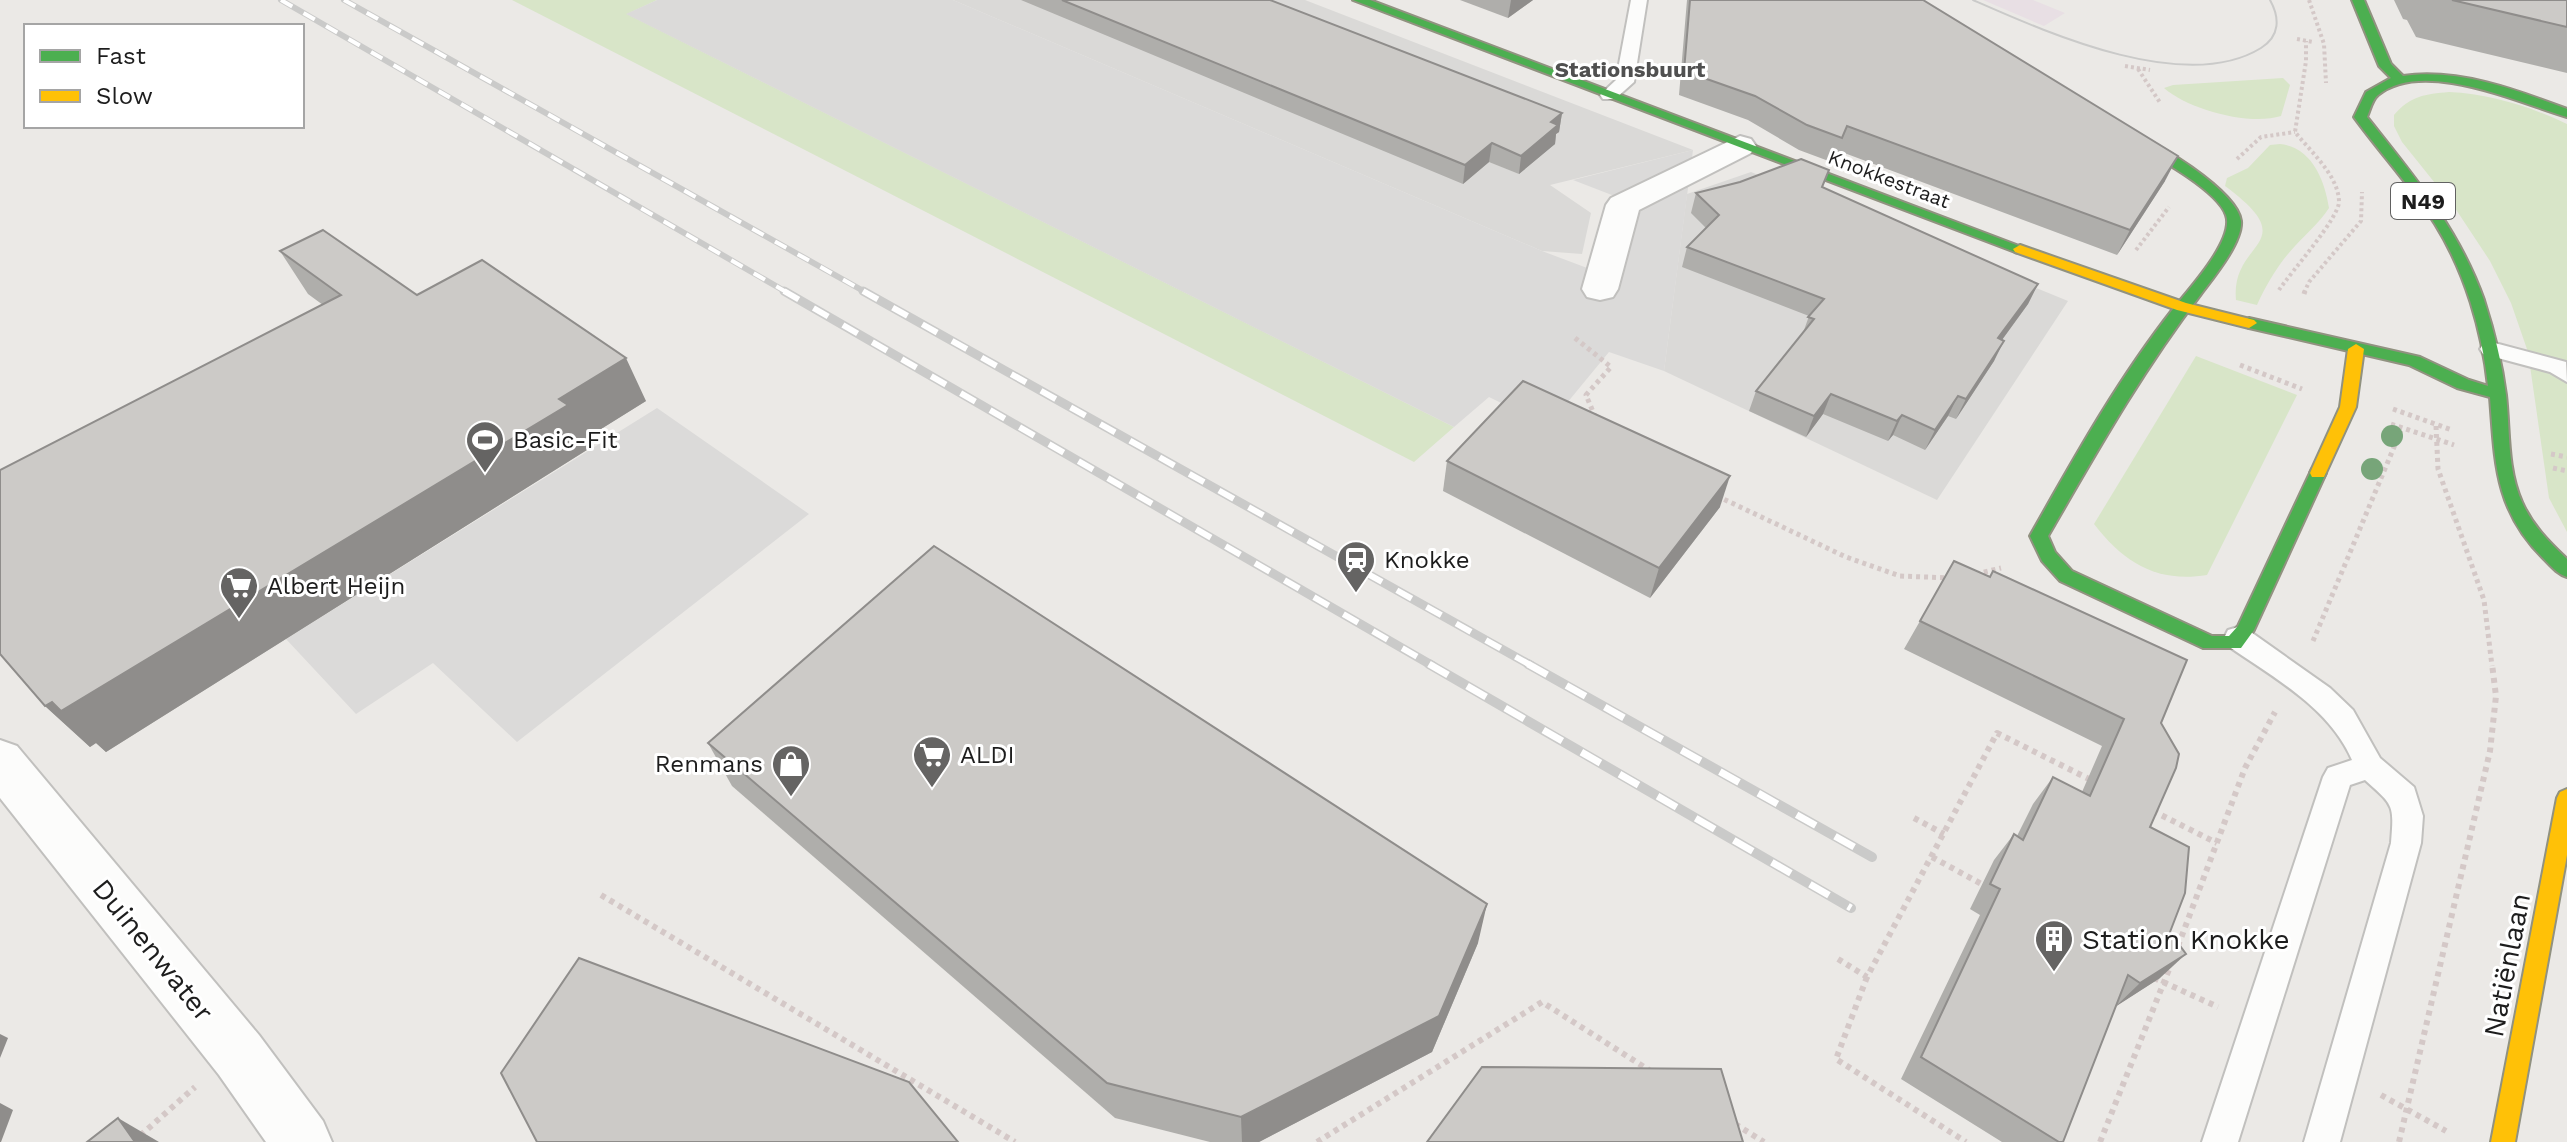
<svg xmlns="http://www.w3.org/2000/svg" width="2567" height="1142" font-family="'Work Sans',sans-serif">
<rect width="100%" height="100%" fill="#ebe9e6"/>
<g fill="#dad9d7">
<path d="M 953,0 L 1305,0 L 1693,150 L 1550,185 L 1591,213 L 1582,254 L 1542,251 Z"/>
<path d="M 1751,172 L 2068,301 L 1937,500 L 1664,371 L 1687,194 Z"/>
</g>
<path fill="#e8dfe4" d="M 1983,0 L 2033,0 L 2065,13 L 2044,26 Z"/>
<g fill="#d8e5c8">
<path d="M 512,0 L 657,0 L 627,14 L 1454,427 L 1414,462 Z"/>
<path d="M 2283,78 L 2290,85 L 2281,116 C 2250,126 2189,110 2164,88 L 2173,85 Z"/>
<path d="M 2449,92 C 2490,94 2529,106 2567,124 L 2567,532 L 2549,498 L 2528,352 L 2511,303 L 2490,261 L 2455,208 L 2402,142 L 2394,126 L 2394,115 C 2410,96 2425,94 2449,92 Z"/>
<path d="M 2280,144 C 2312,147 2325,181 2329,208 C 2319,223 2307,233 2295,246 C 2279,263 2267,283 2257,305 L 2236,300 C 2230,239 2306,246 2225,186 L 2227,178 L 2248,168 L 2270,145 Z"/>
<path d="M 2196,356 L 2297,395 L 2207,575 C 2157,583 2124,563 2094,524 Z"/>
</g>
<g fill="#dbdad9">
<path d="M 657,0 L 953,0 L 1542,251 L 1619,280 L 1627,239 L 1643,207 L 1573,180 L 1693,150 L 1664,371 L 1609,352 L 1548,426 L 1489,397 L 1454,427 L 626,14 Z"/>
<path d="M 657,408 L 809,514 L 517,742 L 433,663 L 356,714 L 286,639 Z"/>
</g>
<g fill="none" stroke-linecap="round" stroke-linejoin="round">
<g stroke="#c1c0be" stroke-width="4">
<g id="lane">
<path d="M 1631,0 L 1647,0 L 1634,82 L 1615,99 L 1603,99 L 1600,95 L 1616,80 Z"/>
<path d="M 2491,342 L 2566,362 L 2567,382 L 2550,372 L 2483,354 L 2480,349 L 2483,344 Z"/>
<path d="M 2238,627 L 2248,630 L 2330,688 L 2353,710 L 2380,758 L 2414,787 L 2423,816 L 2421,843 L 2340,1142 L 2304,1142 L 2391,843 C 2394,804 2394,806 2365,780 L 2350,785 L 2238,1142 L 2202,1142 L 2323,777 L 2328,768 L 2352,760 C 2329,707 2274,678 2228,646 L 2224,638 L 2228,630 Z"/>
</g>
</g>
<g stroke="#c1c0be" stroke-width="4">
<g id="street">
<path d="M 1740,136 L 1751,139 L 1756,146 L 1751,153 L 1639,210 L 1618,289 L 1613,297 L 1600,300 L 1587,297 L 1582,289 L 1606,205 L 1611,198 Z"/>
<path d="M 0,740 L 17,746 L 259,1035 L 323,1121 L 332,1142 L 266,1142 L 219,1075 L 0,798 Z"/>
</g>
</g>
<g stroke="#919280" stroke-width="4">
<g id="fast">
<path d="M 1353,0 L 1370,0 L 2027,249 L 2020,253 L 2015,252 Z"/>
<path d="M 2352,0 L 2364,0 L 2391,64 L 2403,76 C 2458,68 2517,90 2567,109 L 2567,117 C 2519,103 2423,58 2378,95 C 2372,100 2370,110 2367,117 C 2413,175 2459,229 2484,300 C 2494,331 2502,363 2506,395 C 2510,430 2507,469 2522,502 C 2532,525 2549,542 2567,559 L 2567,577 C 2557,574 2550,565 2543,558 C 2494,510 2495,460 2490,397 L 2457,388 L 2409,365 L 2249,328 L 2241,323 L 2249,318 L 2420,357 L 2469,380 L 2488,386 C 2482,330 2465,272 2435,224 C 2411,186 2380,153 2354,117 L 2366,92 L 2391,78 L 2379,66 Z"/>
<path d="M 2124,129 C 2151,138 2238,191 2241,221 C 2243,242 2213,278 2201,294 C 2142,371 2096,453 2048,536 L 2055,552 L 2072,571 L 2212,636 L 2229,636 L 2238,626 L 2310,473 L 2312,469 L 2324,469 L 2326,473 L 2254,630 L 2241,648 L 2203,648 L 2060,581 L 2042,561 L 2030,536 C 2074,458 2118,379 2173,309 C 2188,290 2235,240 2226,215 C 2217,188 2145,151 2119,136 L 2117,133 Z"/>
</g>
</g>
<g stroke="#919280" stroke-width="4">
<g id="slow">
<path d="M 2020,245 L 2186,303 L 2254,320 L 2257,323 L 2249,328 L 2177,310 L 2015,252 L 2013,249 Z"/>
<path d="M 2356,344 L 2364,349 L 2356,407 L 2324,477 L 2312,477 L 2310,473 L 2340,407 L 2348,349 Z"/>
<path d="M 2567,789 L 2567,855 L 2515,1142 L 2491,1142 L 2557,798 L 2560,792 Z"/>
</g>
</g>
<g stroke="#d4c8c7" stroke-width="4" stroke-dasharray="3 3" stroke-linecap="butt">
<path d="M 2309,0 L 2324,44 L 2326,83"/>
<path d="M 2297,39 L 2313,42"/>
<path d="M 2125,66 L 2150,70"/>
<path d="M 2138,69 L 2161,104"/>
<path d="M 2237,159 L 2261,137 L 2295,132"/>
<path d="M 2136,250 L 2169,207"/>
<path d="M 2279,290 C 2291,272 2340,217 2339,201 C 2338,175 2310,151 2295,132 L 2306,61 L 2306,41"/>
<path d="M 2304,293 L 2309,282 L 2361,221 L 2362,192"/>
</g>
<g stroke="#d4c8c7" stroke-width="5" stroke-dasharray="4 4" stroke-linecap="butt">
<path d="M 2304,294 L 2305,291"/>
<path d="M 1575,338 L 1611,367 L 1586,395 L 1596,419"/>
<path d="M 2240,365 L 2302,389"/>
<path d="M 2393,409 L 2452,430"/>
<path d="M 2391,424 L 2454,445"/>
<path d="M 2436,426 L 2438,469 L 2484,600 L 2492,666"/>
<path d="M 2551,454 L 2567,457"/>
<path d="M 2553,468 L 2567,471"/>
<path d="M 1717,496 L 1846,557 L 1900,576 L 1950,578"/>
<path d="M 1976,574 L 2001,568"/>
<path d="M 2313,641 L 2402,428"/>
</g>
<g stroke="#d4c8c7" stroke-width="6" stroke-dasharray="5 5" stroke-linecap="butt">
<path d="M 2153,811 L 2217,843"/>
<path d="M 1914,818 L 1944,834"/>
<path d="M 1932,857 L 1987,887"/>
<path d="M 601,895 L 1015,1142"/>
<path d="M 2178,946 L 2245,768 L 2275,712"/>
<path d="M 1838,959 L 1867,977 L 1997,733 L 2091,780"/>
<path d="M 1867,977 L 1836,1059 L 1966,1142"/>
<path d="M 2154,978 L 2218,1007"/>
<path d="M 2381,1095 L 2446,1131"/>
<path d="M 1735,1124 L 1764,1142"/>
<path d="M 133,1142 L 195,1087"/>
<path d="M 1317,1142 L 1542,1002 L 1652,1072"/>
<path d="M 2100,1142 L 2170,967"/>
<path d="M 2399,1142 L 2490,751 L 2496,696 L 2492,664"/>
</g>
<use href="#lane" fill="#fcfcfb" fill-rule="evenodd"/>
<use href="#street" fill="#fcfcfb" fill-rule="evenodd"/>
<use href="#fast" fill="#4caf50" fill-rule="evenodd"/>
<use href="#slow" fill="#ffc107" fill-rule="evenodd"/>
<path stroke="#cacac9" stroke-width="2" d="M 1973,0 C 2046,32 2185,95 2261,48 C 2280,36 2280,18 2270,0"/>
<g stroke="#cacac9" stroke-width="6">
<g id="rail-far2">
<path d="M 281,0 L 788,293"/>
<path d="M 344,0 L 867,293"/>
</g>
</g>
<g stroke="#cacac9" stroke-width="9">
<g id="rail-far1">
<path d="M 784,291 L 1433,666"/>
<path d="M 863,291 L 1532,666"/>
</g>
</g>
<g stroke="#cacac9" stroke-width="10">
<g id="rail">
<path d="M 1429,664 L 1851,908"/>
<path d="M 1528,664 L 1872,857"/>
</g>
</g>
<use href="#rail-far2" stroke="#fff" stroke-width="4" stroke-dasharray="13" stroke-linecap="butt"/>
<use href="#rail-far1" stroke="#fff" stroke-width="6" stroke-dasharray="17" stroke-linecap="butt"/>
<use href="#rail" stroke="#fff" stroke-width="7" stroke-dasharray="22" stroke-linecap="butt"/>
</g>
<g fill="#77a579">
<circle cx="2392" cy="436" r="11"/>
<circle cx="2372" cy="469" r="11"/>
</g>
<g fill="#afaeab">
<path d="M 1021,0 L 1270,0 L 1562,113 L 1559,132 L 1556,134 L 1555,144 L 1519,174 L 1489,162 L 1463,184 Z"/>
<path d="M 1460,0 L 1533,0 L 1508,18 Z"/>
<path d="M 1687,0 L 1923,0 L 2165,181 L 2117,255 L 1839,151 L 1834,163 L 1799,150 L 1748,120 L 1679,95 Z"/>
<path d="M 2394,0 L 2567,0 L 2567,73 L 2416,37 L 2407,20 L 2403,19 Z"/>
<path d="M 1823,188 L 2038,284 L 2028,304 L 2002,340 L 1994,361 L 1956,419 L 1948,416 L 1925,450 L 1893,435 L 1888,441 L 1823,414 L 1806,437 L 1749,411 L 1756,391 L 1803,333 L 1809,316 L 1682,267 L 1687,247 L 1706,228 L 1691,213 L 1696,193 Z"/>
<path d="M 280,251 L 417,295 L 646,401 L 585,439 L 590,448 L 106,752 L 96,743 L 90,747 L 45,706 L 323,305 L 308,294 Z"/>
<path d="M 1447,461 L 1720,507 L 1650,598 L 1443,491 Z"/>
<path d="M 1920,621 L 2161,723 L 2150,827 L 2170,932 L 2160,978 L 2116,1006 L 2063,1142 L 2002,1142 L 1901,1079 L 1980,915 L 1970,909 L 1994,860 L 2014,834 L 2017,836 L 2033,804 L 2053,777 L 2082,792 L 2102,746 L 1904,649 Z"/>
<path d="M 708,743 L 1478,943 L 1432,1052 L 1259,1142 L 1210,1142 L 1115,1118 L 732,786 Z"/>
</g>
<g fill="#8f8d8b">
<path d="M 1511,0 L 1533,0 L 1508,18 Z"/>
<path d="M 1562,113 L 1559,132 L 1556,134 L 1555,144 L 1519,174 L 1521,156 L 1551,122 Z"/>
<path d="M 1492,143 L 1489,162 L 1463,184 L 1465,165 Z"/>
<path d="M 2178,156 L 2165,181 L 2117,255 L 2130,230 Z"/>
<path d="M 2038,284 L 2028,304 L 1988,359 L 1998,338 Z"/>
<path d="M 2004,341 L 1994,361 L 1956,419 L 1966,399 Z"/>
<path d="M 626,358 L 646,401 L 585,439 L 590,448 L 106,752 L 96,743 L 90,747 L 45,706 Z"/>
<path d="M 1831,394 L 1823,414 L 1806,437 L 1814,416 Z"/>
<path d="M 1958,396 L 1948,416 L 1925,450 L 1935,430 Z"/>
<path d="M 1902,415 L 1893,435 L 1888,441 L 1897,421 Z"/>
<path d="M 1730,476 L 1720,507 L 1650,598 L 1659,568 Z"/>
<path d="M 1487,904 L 1478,943 L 1432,1052 L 1259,1142 L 1242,1142 L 1241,1117 Z"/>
<path d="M 2186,954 L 2160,978 L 2115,1007 L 2140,983 Z"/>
<path d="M 0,1034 L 8,1038 L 0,1058 Z"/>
<path d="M 0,1103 L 13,1110 L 1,1142 L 0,1142 Z"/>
<path d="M 118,1118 L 159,1142 L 135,1142 Z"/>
</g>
<g fill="#cccac7" stroke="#8f8d8b" stroke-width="2">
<path d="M 1062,0 L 1270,0 L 1562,113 L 1551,122 L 1558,125 L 1521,156 L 1492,143 L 1465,165 Z"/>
<path d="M 1690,0 L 1923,0 L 2178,156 L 2130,230 L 1847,126 L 1842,138 L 1807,125 L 1755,96 L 1684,71 Z"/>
<path d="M 2452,0 L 2567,0 L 2567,27 Z"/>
<path d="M 1801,159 L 1829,170 L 1822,187 L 2038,284 L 1998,338 L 2004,341 L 1966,399 L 1958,396 L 1935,430 L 1902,415 L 1897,421 L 1831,394 L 1814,416 L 1756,391 L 1814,319 L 1808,317 L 1824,299 L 1687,247 L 1719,215 L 1696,193 L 1740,182 Z"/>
<path d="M 323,230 L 417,295 L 482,260 L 626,358 L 559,399 L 568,405 L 61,711 L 52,702 L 45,706 L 0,654 L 0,470 L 341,295 L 280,251 Z"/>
<path d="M 1523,381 L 1730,476 L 1659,568 L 1447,461 Z"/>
<path d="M 934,546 L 1487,904 L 1439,1016 L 1241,1117 L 1107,1083 L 708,743 Z"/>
<path d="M 1954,561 L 1990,577 L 1993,571 L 2187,660 L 2161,723 L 2179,754 L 2176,768 L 2150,827 L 2189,847 L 2185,893 L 2170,932 L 2186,954 L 2140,983 L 2128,975 L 2063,1142 L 2059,1142 L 1921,1057 L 2000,889 L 1990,884 L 2014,834 L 2023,840 L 2053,777 L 2090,796 L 2124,719 L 1920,621 Z"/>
<path d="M 579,958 L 909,1082 L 958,1142 L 537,1142 L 501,1073 Z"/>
<path d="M 1482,1067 L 1721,1069 L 1743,1142 L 1427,1142 Z"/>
<path d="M 118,1118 L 135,1142 L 87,1142 Z"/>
</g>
<defs>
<g id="stadium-pin" transform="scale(2)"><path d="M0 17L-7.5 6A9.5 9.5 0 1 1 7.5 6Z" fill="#656463" stroke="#fff"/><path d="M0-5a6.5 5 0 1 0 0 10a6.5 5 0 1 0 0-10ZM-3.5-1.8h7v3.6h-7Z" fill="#fff"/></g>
<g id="station-pin" transform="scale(2)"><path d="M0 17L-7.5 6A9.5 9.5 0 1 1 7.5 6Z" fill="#656463" stroke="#fff"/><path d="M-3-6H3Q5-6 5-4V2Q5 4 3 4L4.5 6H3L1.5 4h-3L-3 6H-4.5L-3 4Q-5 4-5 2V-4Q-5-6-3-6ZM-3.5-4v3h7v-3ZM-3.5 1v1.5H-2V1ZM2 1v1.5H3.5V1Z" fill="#fff"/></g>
<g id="supermarket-pin" transform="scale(2)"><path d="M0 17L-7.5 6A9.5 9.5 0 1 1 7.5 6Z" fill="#656463" stroke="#fff"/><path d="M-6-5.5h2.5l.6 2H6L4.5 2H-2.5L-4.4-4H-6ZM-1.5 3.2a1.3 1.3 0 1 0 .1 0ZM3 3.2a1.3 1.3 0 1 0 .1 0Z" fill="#fff"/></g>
<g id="shop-pin" transform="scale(2)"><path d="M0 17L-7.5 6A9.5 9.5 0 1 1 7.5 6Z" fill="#656463" stroke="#fff"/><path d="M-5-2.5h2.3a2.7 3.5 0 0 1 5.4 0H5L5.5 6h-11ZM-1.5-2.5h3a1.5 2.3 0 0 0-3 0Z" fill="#fff"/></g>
<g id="building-pin" transform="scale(2)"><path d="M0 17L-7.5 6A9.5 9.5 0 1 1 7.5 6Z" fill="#656463" stroke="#fff"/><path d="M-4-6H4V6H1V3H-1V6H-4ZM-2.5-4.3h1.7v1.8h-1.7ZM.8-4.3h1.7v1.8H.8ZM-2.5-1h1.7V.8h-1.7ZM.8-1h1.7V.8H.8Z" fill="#fff"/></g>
</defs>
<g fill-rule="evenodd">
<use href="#stadium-pin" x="485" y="440"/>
<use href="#station-pin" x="1356" y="560"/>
<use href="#supermarket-pin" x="239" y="586"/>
<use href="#supermarket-pin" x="932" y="755"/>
<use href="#shop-pin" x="791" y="764"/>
<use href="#building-pin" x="2054" y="939"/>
</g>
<g text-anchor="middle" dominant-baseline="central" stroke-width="6" stroke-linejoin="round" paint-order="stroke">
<g font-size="20" fill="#1d1d1d" stroke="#fff">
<text transform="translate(1889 179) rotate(21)">Knokkestraat</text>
</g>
<g font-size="22" font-weight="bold" fill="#505050" stroke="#fff">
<text x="1630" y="69">Stationsbuurt</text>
</g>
<rect fill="#fff" stroke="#616161" stroke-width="2" x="2391" y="183" width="64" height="36" rx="6"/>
<g font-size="22" font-weight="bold" fill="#1d1d1d">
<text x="2423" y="201">N49</text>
</g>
<g font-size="24" fill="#1d1d1d" stroke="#fff" text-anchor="start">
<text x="513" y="440">Basic-Fit</text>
<text x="1384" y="560">Knokke</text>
<text x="267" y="586">Albert Heijn</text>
<text x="960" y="755">ALDI</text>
<text x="763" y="764" text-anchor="end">Renmans</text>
</g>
<g font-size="28" fill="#1d1d1d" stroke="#fff" text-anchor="start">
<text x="2082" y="939">Station Knokke</text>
</g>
<g font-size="28" fill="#1d1d1d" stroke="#fff">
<text transform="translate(153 950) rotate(51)">Duinenwater</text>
<text transform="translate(2507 965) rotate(-79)">Natiënlaan</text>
</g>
</g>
<rect x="24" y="24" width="280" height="104" fill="#ffffff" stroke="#a5a5a5" stroke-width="2"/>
<rect x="40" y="50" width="40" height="12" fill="#4caf50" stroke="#a5a5a5" stroke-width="2"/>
<text x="96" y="64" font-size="24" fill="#1d1d1d">Fast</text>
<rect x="40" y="90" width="40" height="12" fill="#ffc107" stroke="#a5a5a5" stroke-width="2"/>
<text x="96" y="104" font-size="24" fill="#1d1d1d">Slow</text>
</svg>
